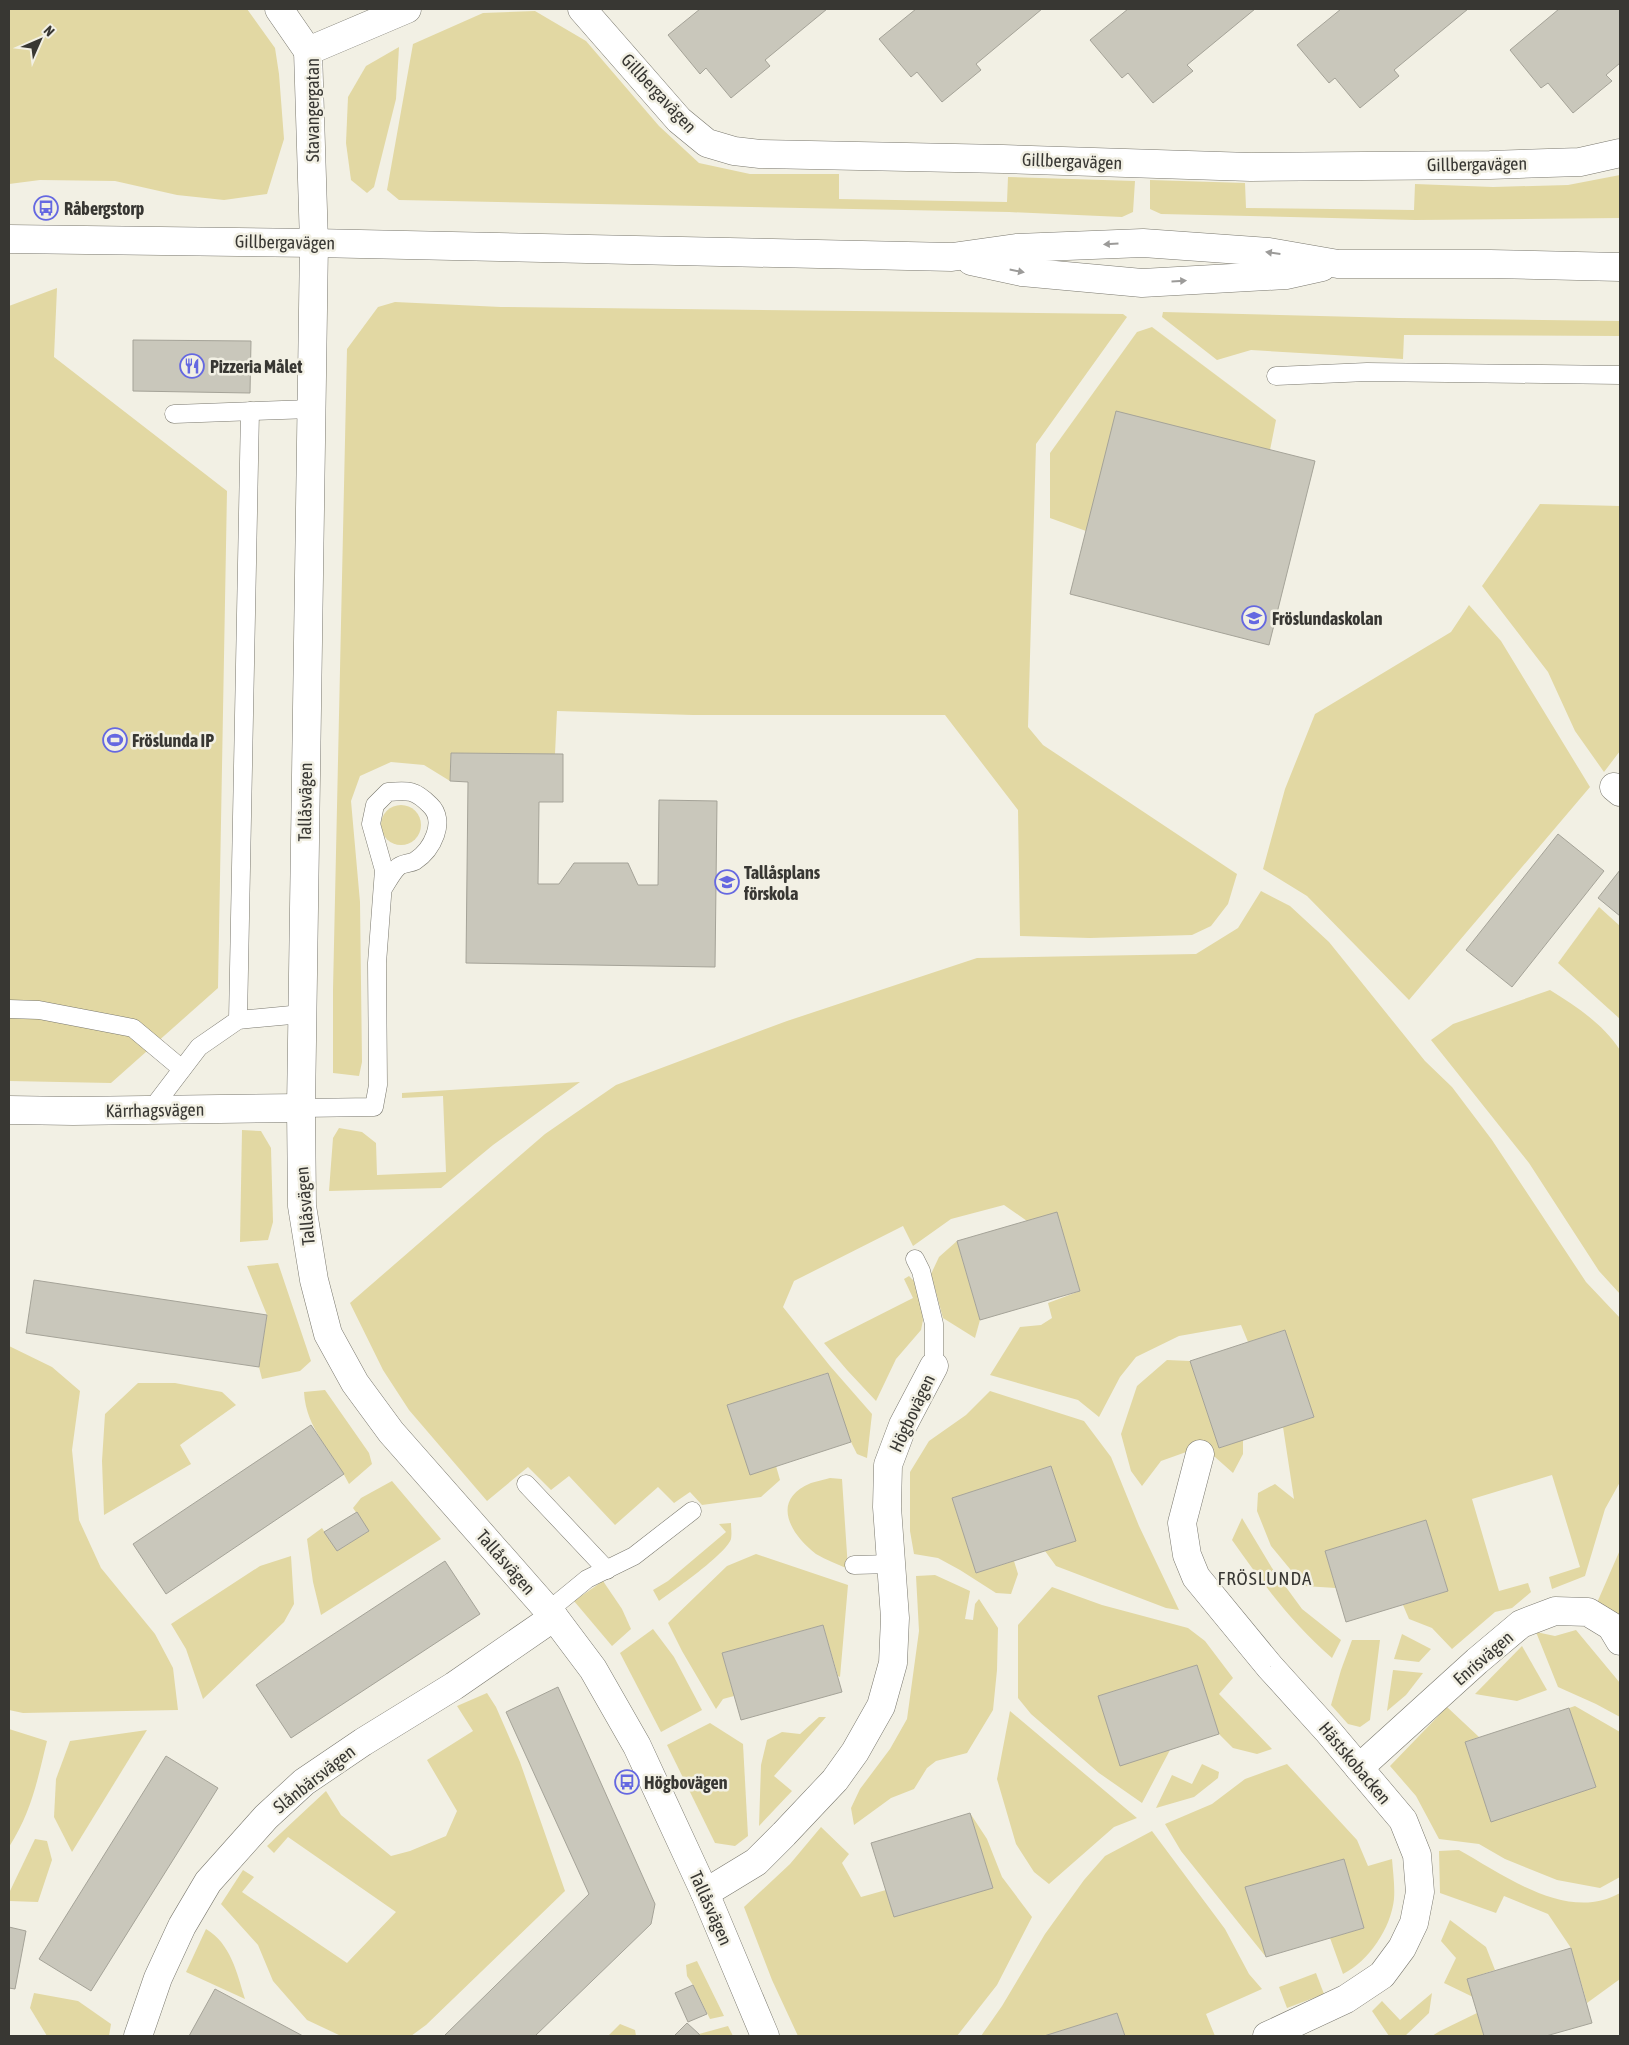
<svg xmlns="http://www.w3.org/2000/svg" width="1629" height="2045" font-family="'Asap Condensed',sans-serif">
<rect width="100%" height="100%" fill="#f2f0e4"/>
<g fill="#e2d8a3">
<path d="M 9,9 L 247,9 L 275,48 L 279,74 L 284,139 L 267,194 L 224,200 L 177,195 L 115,181 L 40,180 L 9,184 Z"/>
<path d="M 535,11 L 586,41 L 659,126 L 699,163 L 750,174 L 839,174 L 839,199 L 1007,202 L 1008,177 L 1135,181 L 1133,212 L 1122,217 L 1009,212 L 399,200 L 387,190 L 413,44 L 483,13 Z"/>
<path d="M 399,47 L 396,99 L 374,187 L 367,193 L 351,180 L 346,143 L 348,97 L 366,66 Z"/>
<path d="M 1620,175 L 1620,218 L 1415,220 L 1161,214 L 1150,209 L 1150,180 L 1245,183 L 1246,208 L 1414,210 L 1415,184 L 1493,187 L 1568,185 Z"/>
<path d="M 57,288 L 54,357 L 227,491 L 218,988 L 111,1083 L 9,1081 L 9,306 Z"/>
<path d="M 395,302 L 501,307 L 1123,314 L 1127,317 L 1036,444 L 1028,727 L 1043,745 L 1237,874 L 1228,904 L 1211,926 L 1192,935 L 1090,938 L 1020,936 L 1018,810 L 945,715 L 693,715 L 557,711 L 555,754 L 451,753 L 450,781 L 424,765 L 391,762 L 360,776 L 351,801 L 360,902 L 362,1062 L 359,1076 L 333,1073 L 333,990 L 347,349 L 378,307 Z"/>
<path d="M 1163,312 L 1399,318 L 1620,321 L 1620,336 L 1404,335 L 1403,359 L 1251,350 L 1217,360 L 1162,317 Z"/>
<path d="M 1152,327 L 1276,420 L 1270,450 L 1086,531 L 1050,518 L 1050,453 L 1137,332 Z"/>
<path d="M 1540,504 L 1620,506 L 1620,751 L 1604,772 L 1575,731 L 1548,672 L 1482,586 Z"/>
<path d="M 1469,605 L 1501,641 L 1590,787 L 1409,1000 L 1307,896 L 1263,869 L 1285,789 L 1315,714 L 1451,632 Z"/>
<circle cx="401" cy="825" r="20"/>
<path d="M 1261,891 L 1290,906 L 1329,942 L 1425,1061 L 1452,1087 L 1492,1140 L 1586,1282 L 1620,1318 L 1620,1482 L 1605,1509 L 1585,1576 L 1552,1589 L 1549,1577 L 1580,1567 L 1552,1475 L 1472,1499 L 1499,1591 L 1528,1583 L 1531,1592 L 1512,1608 L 1495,1612 L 1452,1649 L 1432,1628 L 1409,1619 L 1403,1605 L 1448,1591 L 1426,1520 L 1325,1551 L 1336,1588 L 1304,1586 L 1271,1546 L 1257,1511 L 1258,1493 L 1275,1484 L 1294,1499 L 1283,1427 L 1314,1417 L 1285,1330 L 1248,1342 L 1241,1325 L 1179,1336 L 1136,1357 L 1120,1377 L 1099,1417 L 1078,1400 L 990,1375 L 1020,1327 L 1041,1325 L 1052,1318 L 1048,1303 L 1080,1291 L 1057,1213 L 1027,1221 L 1004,1205 L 951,1219 L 913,1246 L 903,1226 L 794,1281 L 783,1307 L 830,1366 L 872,1414 L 867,1458 L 857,1454 L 851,1442 L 827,1373 L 728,1405 L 776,1466 L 780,1480 L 761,1497 L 702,1505 L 690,1492 L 674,1503 L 658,1487 L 615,1525 L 569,1476 L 551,1490 L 528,1467 L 487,1501 L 409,1410 L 383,1370 L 350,1303 L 545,1134 L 616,1085 L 787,1021 L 977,958 L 1196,954 L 1238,928 Z"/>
<path d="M 1599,907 L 1620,926 L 1620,1019 L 1558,963 Z"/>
<path d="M 1550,990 C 1577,1007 1602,1023 1620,1050 L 1620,1294 L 1599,1271 L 1529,1163 L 1431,1040 L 1453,1024 Z"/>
<path d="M 580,1082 L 493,1145 L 441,1188 L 329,1191 L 333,1138 L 339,1128 L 362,1132 L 376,1143 L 377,1175 L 446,1172 L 443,1096 L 402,1098 L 402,1093 Z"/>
<path d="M 242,1130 L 261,1131 L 271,1148 L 273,1222 L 268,1240 L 240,1242 Z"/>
<path d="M 957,1241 L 980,1320 L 975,1338 L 943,1318 L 931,1274 L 939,1257 Z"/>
<path d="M 278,1263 L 311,1361 L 300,1371 L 262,1379 L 259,1367 L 267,1315 L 247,1266 Z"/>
<path d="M 909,1276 L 919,1286 L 923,1320 L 921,1330 L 896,1359 L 876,1401 L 847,1370 L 824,1343 L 913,1298 L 904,1279 Z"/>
<path d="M 9,1346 L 52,1367 L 80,1391 L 72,1450 L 79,1520 L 101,1568 L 155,1634 L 173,1668 L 178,1710 L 23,1713 L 9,1710 Z"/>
<path d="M 1167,1360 L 1190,1361 L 1219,1448 L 1243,1440 L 1243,1454 L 1233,1473 L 1215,1457 L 1189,1451 L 1161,1461 L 1142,1486 L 1131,1471 L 1121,1434 L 1137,1386 Z"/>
<path d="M 138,1383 L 175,1383 L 222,1392 L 236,1405 L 180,1445 L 191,1464 L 104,1515 L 102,1461 L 105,1414 Z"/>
<path d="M 325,1390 L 369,1453 L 372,1464 L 349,1484 C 333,1451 306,1430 304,1392 Z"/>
<path d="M 990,1391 L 1084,1421 L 1111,1457 L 1139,1526 L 1179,1610 L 1166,1608 L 1056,1566 L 1045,1551 L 1075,1541 L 1051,1466 L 952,1498 L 976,1573 L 1014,1561 L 1018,1574 L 1011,1594 L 996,1593 L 960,1570 L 938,1558 L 914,1554 L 910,1531 L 910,1472 L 929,1441 L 966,1415 Z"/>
<path d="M 830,1478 L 842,1479 L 848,1569 C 838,1564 826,1560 816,1554 C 790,1534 770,1500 811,1483 C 817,1481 824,1480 830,1478 Z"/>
<path d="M 392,1481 L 441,1539 L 321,1615 L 313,1582 L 307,1539 L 322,1528 L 337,1551 L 369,1531 L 353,1508 L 361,1498 Z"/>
<path d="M 1242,1518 L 1272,1568 L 1302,1609 L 1341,1640 L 1332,1658 C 1292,1623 1263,1584 1232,1540 Z"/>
<path d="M 731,1523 C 731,1527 732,1534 731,1539 C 726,1554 673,1591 659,1601 L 653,1590 L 668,1581 L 726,1532 L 719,1524 Z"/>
<path d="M 1620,1550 L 1620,1623 L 1596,1605 Z"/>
<path d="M 756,1554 L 848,1585 L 840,1677 L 838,1676 L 823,1625 L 722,1653 L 734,1696 L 723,1699 L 716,1709 L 682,1651 L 668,1623 L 727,1566 Z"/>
<path d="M 291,1556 L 294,1604 L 284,1622 L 203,1699 L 186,1649 L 171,1624 L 260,1566 Z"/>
<path d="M 935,1575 L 970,1591 L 965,1619 L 973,1620 L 975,1604 L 979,1599 L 998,1628 L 997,1670 L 993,1710 L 967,1753 L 936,1761 L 927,1768 L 914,1789 L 891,1798 L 854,1825 L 851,1808 L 860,1789 L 890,1749 L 907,1719 L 919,1631 L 916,1576 Z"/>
<path d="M 603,1581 L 622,1609 L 631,1629 L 612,1646 L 574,1601 Z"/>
<path d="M 1052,1587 L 1102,1605 L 1188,1628 L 1205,1641 L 1233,1678 L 1219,1694 L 1272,1749 L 1257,1754 L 1233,1748 L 1219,1734 L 1197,1665 L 1098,1696 L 1120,1765 L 1170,1750 L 1142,1803 L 1099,1773 L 1031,1714 L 1018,1698 L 1018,1625 Z"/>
<path d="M 653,1629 L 674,1657 L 702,1710 L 661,1732 L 620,1653 Z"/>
<path d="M 1576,1630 L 1620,1683 L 1620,1717 L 1596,1704 L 1558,1687 L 1536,1632 L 1555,1636 Z"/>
<path d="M 1402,1634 L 1431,1649 L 1419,1662 L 1394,1659 Z"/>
<path d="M 1352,1640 L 1380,1640 L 1370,1720 L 1360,1727 L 1348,1724 L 1331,1705 L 1341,1670 Z"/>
<path d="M 1522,1646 L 1547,1690 L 1517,1701 L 1475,1694 Z"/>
<path d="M 1393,1670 L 1423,1673 L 1406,1695 L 1387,1711 Z"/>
<path d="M 487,1693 L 496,1707 L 520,1762 L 565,1891 L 426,2025 L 411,2036 L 341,2036 L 307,2020 L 273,1981 L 258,1945 L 221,1904 L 243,1870 L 254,1877 L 242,1892 L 347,1963 L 396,1912 L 288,1837 L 274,1853 L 267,1846 L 326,1791 L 341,1815 L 391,1856 L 410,1851 L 446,1836 L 457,1811 L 427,1760 L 473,1731 L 457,1706 Z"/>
<path d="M 1575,1706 L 1620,1732 L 1620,1877 L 1600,1888 L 1557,1880 L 1505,1859 L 1479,1844 L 1439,1839 L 1416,1796 L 1390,1766 L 1447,1707 L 1479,1737 L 1465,1742 L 1491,1821 L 1596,1787 L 1569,1708 Z"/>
<path d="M 1010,1711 L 1137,1818 L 1114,1827 L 1049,1884 L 1034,1872 L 1016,1844 L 997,1779 Z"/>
<path d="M 819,1717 L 826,1717 L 774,1776 L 792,1791 L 759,1826 L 761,1765 L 767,1740 L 782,1732 L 800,1734 Z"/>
<path d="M 710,1723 L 743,1744 L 748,1836 L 735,1846 L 715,1843 L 667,1745 Z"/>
<path d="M 9,1729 L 47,1741 C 37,1781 32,1811 9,1847 Z"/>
<path d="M 147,1730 L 72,1852 L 54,1817 L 56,1779 L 70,1741 Z"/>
<path d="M 1202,1764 L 1219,1772 L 1218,1778 L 1194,1797 L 1156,1808 L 1172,1775 L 1192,1784 Z"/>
<path d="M 1287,1764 L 1357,1840 L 1368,1866 L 1392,1859 C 1393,1872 1395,1886 1394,1899 C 1391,1928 1369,1961 1343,1974 L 1330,1938 L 1364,1928 L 1344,1859 L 1246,1887 L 1266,1957 L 1181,1851 L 1165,1824 L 1212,1804 L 1245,1779 Z"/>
<path d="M 970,1813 L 987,1839 L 1002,1877 L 1032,1917 L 997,1985 L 957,2036 L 798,2036 L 772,1980 L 744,1907 L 790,1864 L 821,1827 L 849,1854 L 842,1863 L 861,1897 L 886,1890 L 894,1917 L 992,1888 Z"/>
<path d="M 1152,1831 L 1225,1929 L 1249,1974 L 1262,1989 L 1206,2014 L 1215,2036 L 1125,2036 L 1117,2013 L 1044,2036 L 981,2036 L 1002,2006 L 1045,1934 L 1084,1880 L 1105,1856 Z"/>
<path d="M 35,1839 L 47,1841 L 52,1860 L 38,1902 L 9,1901 L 9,1893 Z"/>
<path d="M 1459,1850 C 1504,1875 1568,1923 1620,1893 L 1620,1979 L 1587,2003 L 1571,1948 L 1548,1914 L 1504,1896 L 1496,1913 L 1440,1893 L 1439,1851 Z"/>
<path d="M 1450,1920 L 1486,1947 L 1495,1970 L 1467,1979 L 1473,1997 L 1444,1983 L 1456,1958 L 1441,1941 Z"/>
<path d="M 206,1929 C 231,1944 237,1973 245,1999 L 186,1972 Z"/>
<path d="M 697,1961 L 724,2016 L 710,2019 L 693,1985 L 687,1976 L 686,1965 Z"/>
<path d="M 1316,1973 L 1324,1994 L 1287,2008 L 1279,1987 Z"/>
<path d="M 34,1993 L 78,2001 L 111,2024 L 109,2036 L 47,2036 L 30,2008 Z"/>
<path d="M 1432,1993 L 1429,2013 L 1405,2036 L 1389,2036 L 1372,2011 L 1382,2001 L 1400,2020 Z"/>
<path d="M 1477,2013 L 1484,2036 L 1432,2036 L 1440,2031 Z"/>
<path d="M 620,2024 L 635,2030 L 636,2036 L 608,2036 Z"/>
<path d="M 728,2026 L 733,2036 L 700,2036 L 699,2034 Z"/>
</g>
<g fill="#c9c7bb" stroke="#a5a398">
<path d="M 700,9 L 827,9 L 765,60 L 770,66 L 731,98 L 706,68 L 700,74 L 668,35 Z"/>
<path d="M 916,9 L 1042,9 L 976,64 L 981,70 L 942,102 L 917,72 L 911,77 L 879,39 Z"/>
<path d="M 1128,9 L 1255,9 L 1187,65 L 1193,71 L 1153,103 L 1128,73 L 1122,78 L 1090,40 Z"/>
<path d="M 1341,9 L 1468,9 L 1394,70 L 1399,76 L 1360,108 L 1335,78 L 1329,83 L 1297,45 Z"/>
<path d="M 1559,9 L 1620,9 L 1620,63 L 1606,75 L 1612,81 L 1573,113 L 1548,83 L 1541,88 L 1510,50 Z"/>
<path d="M 133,340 L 251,341 L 250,393 L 133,391 Z"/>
<path d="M 1116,411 L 1315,461 L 1269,645 L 1070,594 Z"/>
<path d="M 451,753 L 563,754 L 563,802 L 539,802 L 538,884 L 559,884 L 574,863 L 628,863 L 638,885 L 658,885 L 659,800 L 717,801 L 715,967 L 466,963 L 468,782 L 450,781 Z"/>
<path d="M 1558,834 L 1604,871 L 1512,987 L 1466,950 Z"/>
<path d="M 1620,870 L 1620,916 L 1598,898 Z"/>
<path d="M 1057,1212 L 1080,1291 L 980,1320 L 957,1241 Z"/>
<path d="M 34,1280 L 267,1315 L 259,1367 L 26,1333 Z"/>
<path d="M 1285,1330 L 1314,1417 L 1219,1448 L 1190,1361 Z"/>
<path d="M 828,1373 L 851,1442 L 750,1475 L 727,1405 Z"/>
<path d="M 311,1425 L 344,1474 L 166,1594 L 133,1544 Z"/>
<path d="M 1051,1466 L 1076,1541 L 976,1573 L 952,1498 Z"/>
<path d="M 357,1512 L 369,1531 L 337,1551 L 324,1532 Z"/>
<path d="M 1426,1520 L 1448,1591 L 1346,1622 L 1325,1551 Z"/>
<path d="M 445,1561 L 480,1614 L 291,1738 L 256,1685 Z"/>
<path d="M 823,1625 L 842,1692 L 741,1720 L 722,1653 Z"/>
<path d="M 1197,1665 L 1219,1734 L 1120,1766 L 1098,1696 Z"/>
<path d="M 558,1687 L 655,1904 L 651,1924 L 535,2036 L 444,2036 L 589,1894 L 506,1712 Z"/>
<path d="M 1569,1708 L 1596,1787 L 1491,1822 L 1465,1742 Z"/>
<path d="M 166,1756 L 218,1788 L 91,1991 L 39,1959 Z"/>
<path d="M 970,1813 L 993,1888 L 894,1917 L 871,1843 Z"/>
<path d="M 1344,1859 L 1364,1928 L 1266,1957 L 1245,1887 Z"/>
<path d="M 9,1927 L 26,1931 L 15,1989 L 9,1988 Z"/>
<path d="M 1571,1948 L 1592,2023 L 1546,2036 L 1484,2036 L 1467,1979 Z"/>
<path d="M 693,1985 L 707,2014 L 688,2022 L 675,1993 Z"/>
<path d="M 215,1989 L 303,2036 L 189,2036 Z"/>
<path d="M 1117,2013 L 1125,2036 L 1044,2036 Z"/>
<path d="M 687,2023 L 699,2034 L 700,2036 L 674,2036 Z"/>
</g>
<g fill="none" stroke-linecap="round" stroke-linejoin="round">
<g stroke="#7a786e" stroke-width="19">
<g id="service">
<path d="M 1276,376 L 1367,372 L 1620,375"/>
<path d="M 174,414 L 311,409"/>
<path d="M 9,1009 L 39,1010 L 133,1028 L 182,1069"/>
<path d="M 238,1020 L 250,411"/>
<path d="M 301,1108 L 374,1107 L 378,1085 L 377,963 L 384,870 L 371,824 L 375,805 L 388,792 C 409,790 415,790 430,805 C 447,821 432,850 415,861 C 409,864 401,863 397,868 C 392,873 388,881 384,887"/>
<path d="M 151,1110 L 199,1047 L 238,1020 L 302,1014"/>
<path d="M 915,1259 L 921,1271 L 934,1324 L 934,1366"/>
<path d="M 526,1484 L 607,1570"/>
<path d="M 854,1565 L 891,1564"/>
<path d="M 548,1611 L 587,1579 L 634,1556 L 692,1511"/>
</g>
</g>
<g stroke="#7a786e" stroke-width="29">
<g id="minor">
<path d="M 279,9 L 308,51"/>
<path d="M 407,9 L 308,51 L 314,243 L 301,1108 L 302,1206 L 314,1280 L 328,1334 L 355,1383 L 391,1432 L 554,1617 L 593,1669 L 637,1746 L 705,1893 L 765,2036"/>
<path d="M 582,9 L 679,120 L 707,143 L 734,151 L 760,154 L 1003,159 L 1251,167 L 1490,165 L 1580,162 L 1620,153"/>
<path d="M 1614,787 L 1620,792"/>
<path d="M 9,1110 L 73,1111 L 301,1108"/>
<path d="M 1200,1454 L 1182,1523 L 1187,1555 L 1196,1577 L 1270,1667 L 1327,1730 L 1403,1820 L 1417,1855 L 1420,1892 L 1414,1923 L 1402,1948 L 1382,1975 L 1346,1999 L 1267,2036"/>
<path d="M 1359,1768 L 1477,1661 L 1521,1624 L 1555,1611 L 1588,1612 L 1611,1626 L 1620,1641"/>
<path d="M 705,1893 L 756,1862 L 784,1834 L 835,1780 L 855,1752 L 881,1706 L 893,1663 L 895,1618 L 887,1507 L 888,1465 L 903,1425 L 934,1366"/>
<path d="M 138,2036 L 158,1978 L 182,1926 L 208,1882 L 266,1817 L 304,1782 L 363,1742 L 454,1686 L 554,1617"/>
</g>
</g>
<g stroke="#7a786e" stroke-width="29">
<g id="tertiary">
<path d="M 9,239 L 314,243 L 952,257 L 1016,248 L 1143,243 L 1269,252 L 1338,264 L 1490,264 L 1620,267"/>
<path d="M 971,261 L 1022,272 L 1142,283 L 1286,275 L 1322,267"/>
</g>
</g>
<use href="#service" stroke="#fff" stroke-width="18"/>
<use href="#minor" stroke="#fff" stroke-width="28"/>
<use href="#tertiary" stroke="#fff" stroke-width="28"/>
</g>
<defs><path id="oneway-solid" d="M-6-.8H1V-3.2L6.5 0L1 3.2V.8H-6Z" transform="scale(1.25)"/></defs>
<g fill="#9c9b99">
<use href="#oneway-solid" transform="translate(1111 244) rotate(177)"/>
<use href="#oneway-solid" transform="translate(1273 253) rotate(-172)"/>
<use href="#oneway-solid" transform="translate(1017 271) rotate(11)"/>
<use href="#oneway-solid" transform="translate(1179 281) rotate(-3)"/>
</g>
<defs>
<g id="bus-ring" transform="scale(1.25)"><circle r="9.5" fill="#f2f0e4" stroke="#6568e1" stroke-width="1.5"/><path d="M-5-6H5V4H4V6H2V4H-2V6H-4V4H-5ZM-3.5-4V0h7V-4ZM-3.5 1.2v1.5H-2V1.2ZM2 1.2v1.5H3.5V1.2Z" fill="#6568e1"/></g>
<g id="restaurant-ring" transform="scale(1.25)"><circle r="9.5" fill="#f2f0e4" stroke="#6568e1" stroke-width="1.5"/><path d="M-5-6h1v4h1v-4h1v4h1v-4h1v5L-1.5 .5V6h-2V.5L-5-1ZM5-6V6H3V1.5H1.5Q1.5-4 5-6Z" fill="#6568e1"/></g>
<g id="school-ring" transform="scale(1.25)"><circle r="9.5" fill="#f2f0e4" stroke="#6568e1" stroke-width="1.5"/><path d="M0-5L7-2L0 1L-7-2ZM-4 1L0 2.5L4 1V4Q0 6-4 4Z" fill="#6568e1"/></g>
<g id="stadium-ring" transform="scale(1.25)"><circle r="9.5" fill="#f2f0e4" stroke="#6568e1" stroke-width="1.5"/><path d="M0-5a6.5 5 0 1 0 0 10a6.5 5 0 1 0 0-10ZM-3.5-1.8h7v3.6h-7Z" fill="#6568e1"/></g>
</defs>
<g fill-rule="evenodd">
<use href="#bus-ring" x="46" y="208"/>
<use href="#restaurant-ring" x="192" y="366"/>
<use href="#school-ring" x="1254" y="618"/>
<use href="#stadium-ring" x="115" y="740"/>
<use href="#school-ring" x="727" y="882"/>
<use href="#bus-ring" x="627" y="1782"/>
</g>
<g text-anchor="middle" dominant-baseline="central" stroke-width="5" stroke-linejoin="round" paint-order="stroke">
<g font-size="18" fill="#383733" stroke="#f2f0e4">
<text transform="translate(659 93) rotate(47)">Gillbergavägen</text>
<text transform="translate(312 110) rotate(-90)">Stavangergatan</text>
<text transform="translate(1072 161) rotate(2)">Gillbergavägen</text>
<text transform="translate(1477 164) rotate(-1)">Gillbergavägen</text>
<text transform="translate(285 242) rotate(1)">Gillbergavägen</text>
<text transform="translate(305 802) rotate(-89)">Tallåsvägen</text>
<text transform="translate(155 1110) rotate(-1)">Kärrhagsvägen</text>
<text transform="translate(305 1206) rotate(-95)">Tallåsvägen</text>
<text transform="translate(912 1413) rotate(-65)">Högbovägen</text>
<text transform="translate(506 1562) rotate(49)">Tallåsvägen</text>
<text transform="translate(1483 1658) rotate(-41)">Enrisvägen</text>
<text transform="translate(1355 1763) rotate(50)">Hästskobacken</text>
<text transform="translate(314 1779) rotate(-38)">Slånbärsvägen</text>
<text transform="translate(711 1908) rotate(66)">Tallåsvägen</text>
</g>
<g font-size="18" font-weight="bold" fill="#383733" stroke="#f2f0e4" text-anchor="start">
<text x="64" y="208">Råbergstorp</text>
<text x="210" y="366">Pizzeria Målet</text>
<text x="1272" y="618">Fröslundaskolan</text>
<text x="132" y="740">Fröslunda IP</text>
<text x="744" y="872">Tallåsplans<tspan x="744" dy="21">förskola</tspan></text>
<text x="644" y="1782">Högbovägen</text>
</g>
<g font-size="19" letter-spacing="1" fill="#383733" stroke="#f2f0e4">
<text x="1265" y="1578">FRÖSLUNDA</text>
</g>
</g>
<rect width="1629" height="2045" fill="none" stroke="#383733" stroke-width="20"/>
<g transform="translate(40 40) rotate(45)" stroke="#f2f0e4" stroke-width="4" paint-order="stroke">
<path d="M0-4L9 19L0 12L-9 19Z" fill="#383733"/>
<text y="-8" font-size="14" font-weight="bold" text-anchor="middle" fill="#383733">N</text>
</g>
</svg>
